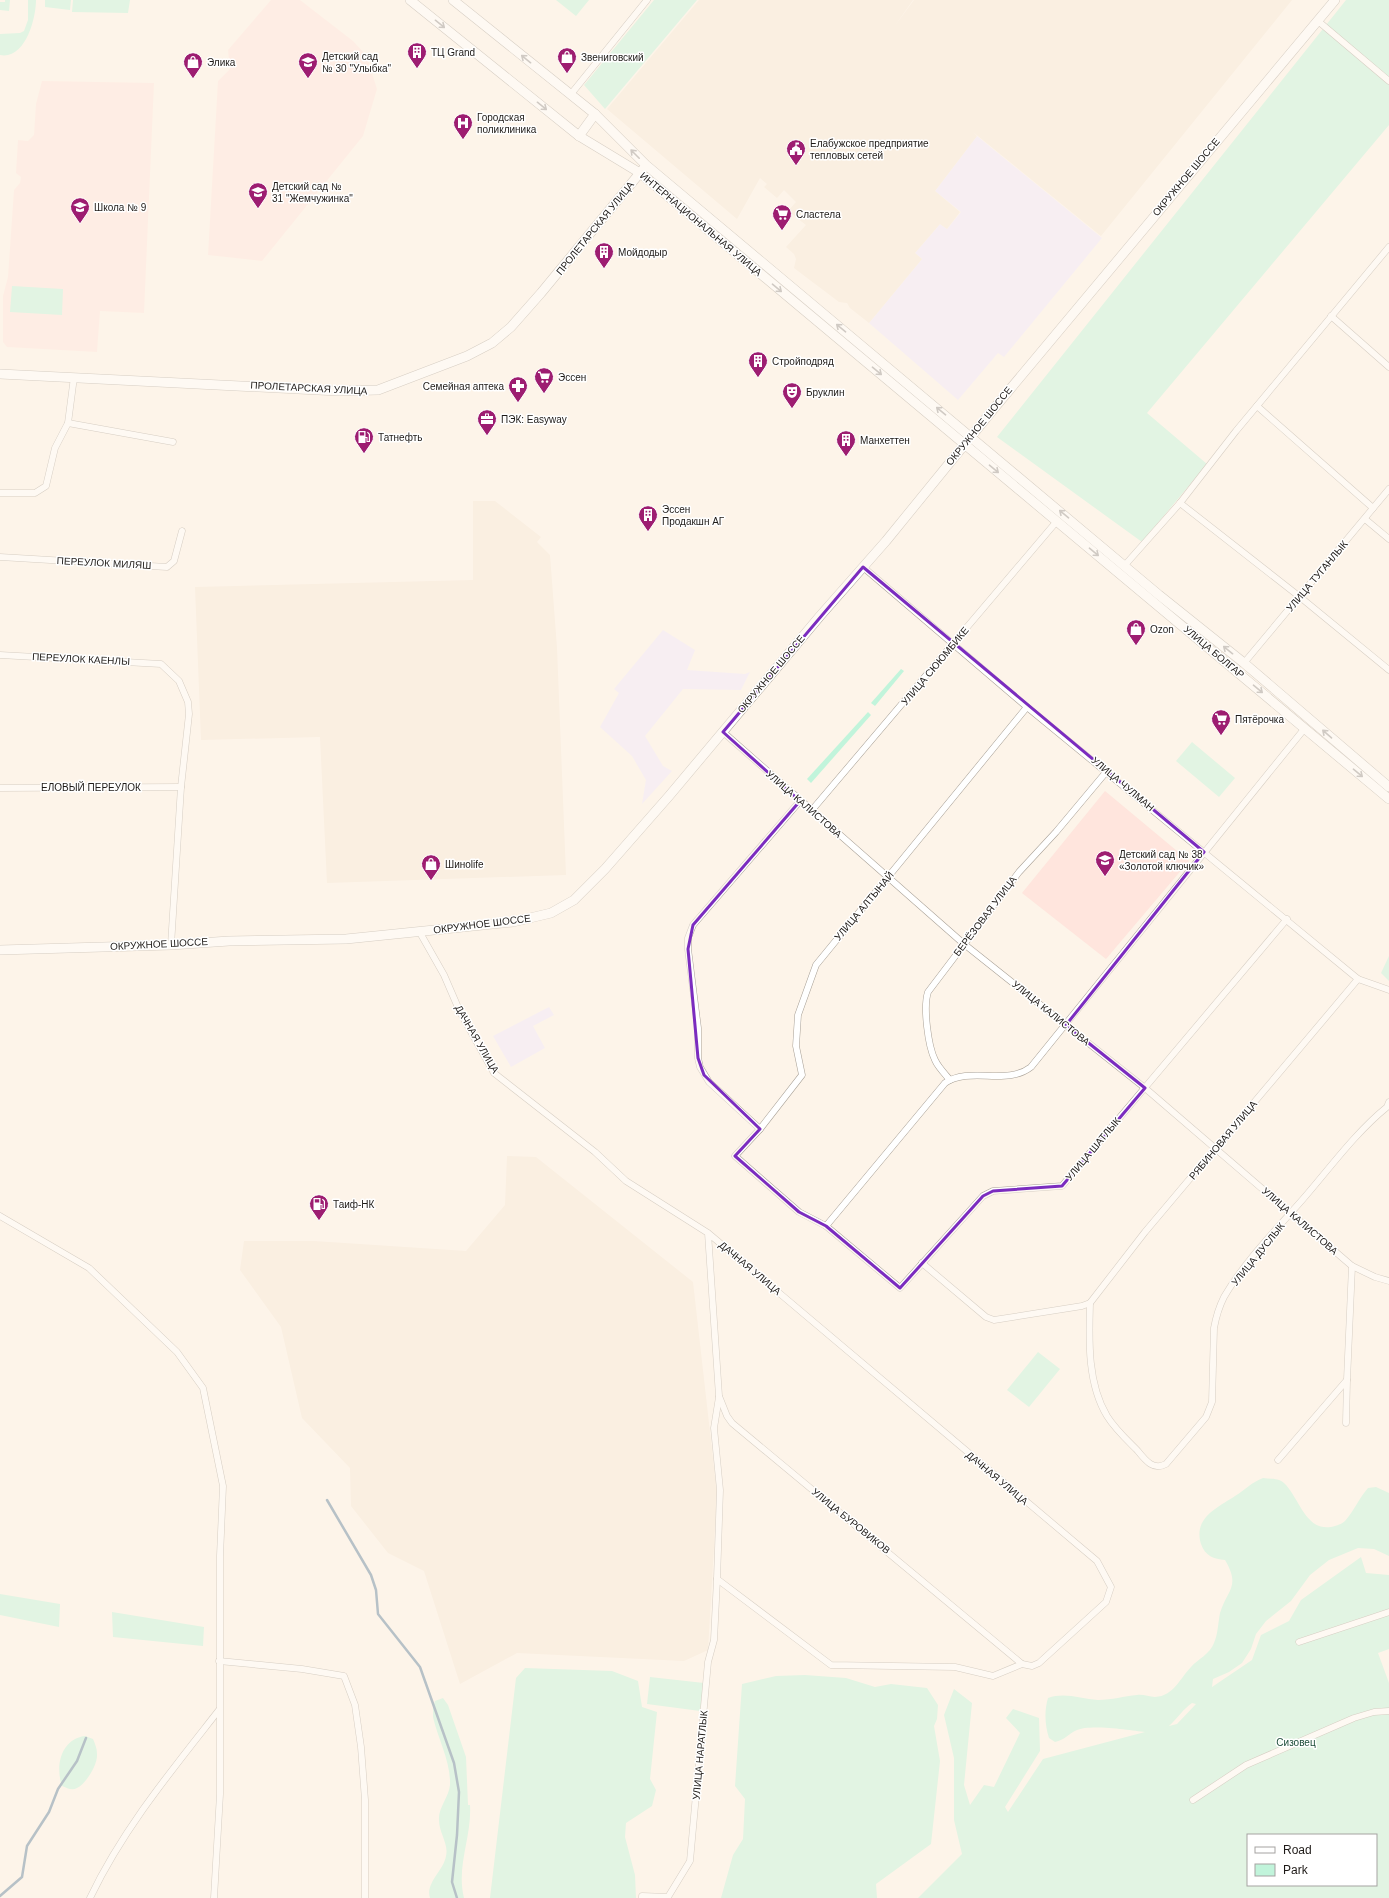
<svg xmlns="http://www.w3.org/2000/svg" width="1389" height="1898" font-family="Helvetica,sans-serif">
<rect width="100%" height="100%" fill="#fdf4e9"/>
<g fill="#efe7fd">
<path d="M 977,136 L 1102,238 L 1004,357 L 998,353 L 958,400 L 869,323 L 922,259 L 915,253 L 940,224 L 947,229 L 961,212 L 935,191 Z"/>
<path d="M 663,630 L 695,650 L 687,670 L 745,674 L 750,672 L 741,690 L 683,689 L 645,736 L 663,766 L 672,771 L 642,804 L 646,780 L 632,756 L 600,727 L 619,693 L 614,689 Z"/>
<path d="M 549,1007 L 554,1015 L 533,1026 L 545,1048 L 511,1067 L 493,1036 Z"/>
</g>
<g fill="#f6e8d7">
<path d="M 699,0 L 913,0 L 894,27 L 914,0 L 1292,0 L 1101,236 L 973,132 L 977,136 L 935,191 L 960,212 L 947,229 L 940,224 L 915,253 L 922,259 L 869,323 L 850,308 L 847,303 L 839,302 L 794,268 L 796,259 L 794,254 L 786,247 L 806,225 L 788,211 L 796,202 L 784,190 L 777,198 L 764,187 L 767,184 L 760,178 L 737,219 L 607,109 Z"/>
<path d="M 473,501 L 495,501 L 541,537 L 537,542 L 550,555 L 557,648 L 566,875 L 327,883 L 320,737 L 201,740 L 195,587 L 473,580 Z"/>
<path d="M 507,1156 L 536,1157 L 693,1282 L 717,1494 L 708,1650 L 684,1661 L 517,1653 L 460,1684 L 424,1571 L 388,1553 L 351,1506 L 350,1468 L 302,1418 L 281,1327 L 240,1270 L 244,1241 L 314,1241 L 466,1251 L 505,1205 Z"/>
</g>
<g fill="#ffe5dd">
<path d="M 271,0 L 300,0 L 353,41 L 366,55 L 377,89 L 363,136 L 262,261 L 208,255 L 218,81 L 230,69 L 228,50 Z"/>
<path d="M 42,81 L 154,83 L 144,313 L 100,311 L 97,352 L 7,347 L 3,342 L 3,296 L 8,277 L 14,190 L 20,183 L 21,177 L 16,173 L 18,140 L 28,141 L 34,135 L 36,104 Z"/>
<path d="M 1105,791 L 1189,861 L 1106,959 L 1022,893 Z"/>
</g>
<g fill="#c1f4db" fill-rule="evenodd">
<path d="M 5,0 L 10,0 L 9,11 L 0,10 L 0,2 L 5,2 Z"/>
<path d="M 28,0 L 36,0 C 36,19 25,60 0,55 L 0,34 L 20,33 L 24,31 L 28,20 Z"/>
<path d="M 45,0 L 71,0 L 70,10 L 45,7 Z"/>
<path d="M 73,0 L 130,0 L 128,13 L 72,12 Z"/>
<path d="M 556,0 L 589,0 L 576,16 Z"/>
<path d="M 654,0 L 697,0 L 605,109 L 584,85 Z"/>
<path d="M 1346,0 L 1389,0 L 1389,125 L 1147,413 L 1207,464 L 1142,542 L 997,437 Z"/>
<path d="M 12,286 L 63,289 L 62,315 L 10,312 Z"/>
<path d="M 901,669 L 904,671 L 875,706 L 871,703 Z"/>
<path d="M 868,712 L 871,715 L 811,783 L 807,779 Z"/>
<path d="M 1192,742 L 1235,778 L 1219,797 L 1176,761 Z"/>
<path d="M 1389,956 L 1389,981 L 1381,973 Z"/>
<path d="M 1038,1352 L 1060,1369 L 1029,1407 L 1007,1390 Z"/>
<path d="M 1263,1478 C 1270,1479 1278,1478 1284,1483 C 1299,1497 1305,1531 1331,1527 C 1336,1526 1342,1524 1345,1521 C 1354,1511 1359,1498 1368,1488 L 1376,1487 L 1389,1493 L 1389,1556 L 1374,1549 L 1358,1548 L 1329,1560 L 1310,1575 L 1291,1601 L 1266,1621 L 1256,1634 L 1251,1649 L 1242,1663 L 1229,1672 L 1213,1679 L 1212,1687 L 1252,1660 L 1261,1635 L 1289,1621 L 1301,1600 L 1361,1557 L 1366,1573 L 1389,1575 L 1389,1649 L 1378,1653 L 1389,1683 L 1389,1898 L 918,1898 L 962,1854 L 954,1820 L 954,1758 L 944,1715 L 954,1689 L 972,1703 L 964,1785 L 970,1805 L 984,1785 L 994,1787 L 1020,1733 L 1006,1718 L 1013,1709 L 1039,1718 L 1040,1751 L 1005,1807 L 1008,1812 L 1043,1759 L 1145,1732 C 1131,1730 1089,1724 1077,1730 C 1068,1734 1065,1740 1055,1742 L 1049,1738 C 1045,1726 1044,1711 1048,1698 C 1065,1692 1081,1699 1098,1700 C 1112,1700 1124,1696 1137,1695 C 1143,1694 1149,1697 1155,1697 C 1174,1696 1180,1678 1191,1667 C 1198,1659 1210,1654 1214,1643 C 1218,1634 1218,1623 1220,1613 C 1227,1590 1241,1587 1225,1560 C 1214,1559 1205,1556 1201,1544 C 1193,1518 1217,1508 1235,1496 C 1245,1490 1252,1482 1263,1478 ZM 1192,1703 L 1196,1704 L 1177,1724 L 1169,1726 C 1177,1719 1183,1709 1192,1703 ZM 1248,1835 L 1376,1835 L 1376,1885 L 1248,1885 Z"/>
<path d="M 0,1594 L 60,1604 L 59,1627 L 0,1615 Z"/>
<path d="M 112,1612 L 204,1627 L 203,1646 L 113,1637 Z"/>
<path d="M 525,1668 L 612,1671 L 638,1681 L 642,1707 L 657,1712 L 650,1779 L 656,1790 L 652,1806 L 626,1823 L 625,1837 L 635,1875 L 636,1898 L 490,1898 L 516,1678 Z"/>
<path d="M 805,1675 L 846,1678 L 875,1687 L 891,1684 L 927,1688 L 938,1705 L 937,1719 L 934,1726 L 940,1761 L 931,1844 L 876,1884 L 877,1898 L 721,1898 L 733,1855 L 743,1839 L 745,1799 L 735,1786 L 742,1684 L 776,1676 Z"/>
<path d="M 650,1677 L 704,1683 L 700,1711 L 647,1704 Z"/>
<path d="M 443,1698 L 448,1705 L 466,1757 L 468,1805 L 470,1805 C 472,1837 456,1866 464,1898 L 430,1898 C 425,1883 444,1870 446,1856 C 449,1844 439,1833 439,1820 C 438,1808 449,1797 450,1785 C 451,1762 438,1739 433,1717 L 433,1708 L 435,1701 Z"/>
<path d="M 85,1736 L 93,1739 C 95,1744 97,1748 97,1754 C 98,1764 86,1784 77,1788 C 72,1791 67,1788 62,1786 C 55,1766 61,1739 85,1736 Z"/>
</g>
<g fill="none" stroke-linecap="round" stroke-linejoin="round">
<g stroke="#62849d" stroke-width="2.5">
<path d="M 327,1500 L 371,1575 L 376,1590 L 378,1614 L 420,1667 L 454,1763 L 459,1792 L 457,1835 L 452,1882 L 457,1898"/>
<path d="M 0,1896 L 22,1877 L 27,1846 L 49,1812 L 58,1789 L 77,1761 L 86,1738"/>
</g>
<g stroke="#a8a096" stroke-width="7">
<g id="street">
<path d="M 1318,21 L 1389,81"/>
<path d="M 571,94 L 647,0"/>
<path d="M 1331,316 L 1389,367"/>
<path d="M 1257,406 L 1373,508"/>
<path d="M 68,423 L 173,442"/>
<path d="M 0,493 L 35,493 L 46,486 L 55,448 L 68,423 L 74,377"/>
<path d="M 1180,503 L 1300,597 L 1389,670"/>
<path d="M 1365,519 L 1389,539"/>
<path d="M 0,557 L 167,567 L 174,561 L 182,531"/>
<path d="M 1125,565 L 1180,503 L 1236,431 L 1389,247"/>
<path d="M 863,567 L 1027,707 L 1358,979 L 1389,990"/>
<path d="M 0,655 L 161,664 L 179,681 L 188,702 L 189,714 L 181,787 L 171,945"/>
<path d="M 1244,663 L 1389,489"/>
<path d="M 723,732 L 964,944 L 1145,1088 L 1352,1266 L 1375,1277 L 1389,1281"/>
<path d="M 0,788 L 181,787"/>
<path d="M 800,801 L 693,925 L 688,938 L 688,949 L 698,1028 L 698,1058 L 700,1067 L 709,1082 L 760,1129 L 735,1156 L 799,1212 L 826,1226 L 900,1288 L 983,1196 L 993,1191 L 1062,1186 L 1287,919"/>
<path d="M 812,810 L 1057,521"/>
<path d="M 419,931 L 444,975 L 460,1012 L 494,1073 L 595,1152 L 626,1181 L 708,1233 L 1097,1561 L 1111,1587 L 1106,1602 L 1039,1663 L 1032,1666 L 1022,1664 L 732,1423 L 727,1416 L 719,1396 L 708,1233"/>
<path d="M 950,1080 C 945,1074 938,1067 935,1060 C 928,1046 923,1007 928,992 L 1019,872 L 1056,832 L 1107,771"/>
<path d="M 760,1129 L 802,1075 L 796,1046 L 798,1015 L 816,965 L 1027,707"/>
<path d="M 0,1216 L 89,1268 L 177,1352 L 203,1388 L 223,1486 L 220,1556 L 220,1794 L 214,1898"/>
<path d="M 826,1226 L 945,1083 C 970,1066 1007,1086 1031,1067 L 1305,728"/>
<path d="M 922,1263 L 986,1317 L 994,1320 L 1082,1306 L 1090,1303 L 1145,1232 L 1358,979"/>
<path d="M 1090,1303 C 1089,1339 1087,1383 1107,1416 C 1115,1429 1126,1439 1137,1450 C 1145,1460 1153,1471 1166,1464 L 1206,1417 L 1212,1402 L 1214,1328 C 1216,1317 1219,1307 1224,1297 C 1245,1261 1276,1230 1303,1199 C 1330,1168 1355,1133 1387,1107 L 1389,1102"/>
<path d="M 719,1397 L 714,1428 L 720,1490 L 717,1579 L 831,1665 L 955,1667 L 993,1676 L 1022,1664"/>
<path d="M 1346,1423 L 1347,1380"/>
<path d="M 1278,1460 L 1347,1380 L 1352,1266"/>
<path d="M 1299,1642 L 1389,1612"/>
<path d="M 219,1661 L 302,1669 L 344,1676 L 355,1705 L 361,1747 L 365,1800 L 365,1898"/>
<path d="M 1193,1800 L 1246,1765 L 1354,1718 L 1374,1712 L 1389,1711"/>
<path d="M 90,1898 C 123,1829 172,1770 219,1710"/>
<path d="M 642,1898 L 642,1896 L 668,1897 L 690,1861 L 708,1662 L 714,1640 L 717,1579"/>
</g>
</g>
<g stroke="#a8a096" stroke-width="10">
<g id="secondary">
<path d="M 410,0 L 579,136 L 640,173 L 1389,799"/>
<path d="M 453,0 L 595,114 L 646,165 L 1159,595 L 1244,663 L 1389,787"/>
<path d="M 579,136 L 595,114"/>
<path d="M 0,374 L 338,391 L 378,390 L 467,356 L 492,343 L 511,327 L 541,293 L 644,168"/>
<path d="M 0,950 L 171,945 L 229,941 L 346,939 L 513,922 L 551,913 L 574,900 L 605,869 L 669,796 L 820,616 L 886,541 L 991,412 L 1335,0"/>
</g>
</g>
<use href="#street" stroke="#fff" stroke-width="6"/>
<use href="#secondary" stroke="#fff" stroke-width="9"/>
</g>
<defs><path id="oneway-shaft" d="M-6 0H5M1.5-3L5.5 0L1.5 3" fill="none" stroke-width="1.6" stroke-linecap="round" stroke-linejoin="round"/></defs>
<g stroke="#9a9897">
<use href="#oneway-shaft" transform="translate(440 24) rotate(39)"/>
<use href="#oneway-shaft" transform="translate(526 59) rotate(-141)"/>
<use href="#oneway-shaft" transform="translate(542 106) rotate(39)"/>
<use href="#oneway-shaft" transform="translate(635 154) rotate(-135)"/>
<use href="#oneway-shaft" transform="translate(777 288) rotate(40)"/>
<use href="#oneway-shaft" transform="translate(841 328) rotate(-140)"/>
<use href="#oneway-shaft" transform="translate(877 371) rotate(40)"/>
<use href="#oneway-shaft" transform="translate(941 411) rotate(-140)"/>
<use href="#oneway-shaft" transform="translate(994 469) rotate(40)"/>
<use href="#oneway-shaft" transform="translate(1064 514) rotate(-140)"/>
<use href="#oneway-shaft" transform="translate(1094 552) rotate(40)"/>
<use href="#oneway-shaft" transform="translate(1228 650) rotate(-141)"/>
<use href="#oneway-shaft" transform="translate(1258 689) rotate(40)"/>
<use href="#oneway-shaft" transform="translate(1327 734) rotate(-139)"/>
<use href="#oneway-shaft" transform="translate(1358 773) rotate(40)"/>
</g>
<path d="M0 0H1389V1898H0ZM 863,567 L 1204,852 L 1066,1025 L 1145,1088 L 1062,1186 L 993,1191 L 983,1196 L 900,1288 L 826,1226 L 799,1212 L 735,1156 L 760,1129 L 704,1075 L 698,1058 L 688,949 L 693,925 L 800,801 L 723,732 Z" fill="#fdf4e9" fill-opacity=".55" fill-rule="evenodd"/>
<path fill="none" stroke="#7b2cbf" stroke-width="3" stroke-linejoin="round" d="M 863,567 L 1204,852 L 1066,1025 L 1145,1088 L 1062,1186 L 993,1191 L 983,1196 L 900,1288 L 826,1226 L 799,1212 L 735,1156 L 760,1129 L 704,1075 L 698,1058 L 688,949 L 693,925 L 800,801 L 723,732 Z"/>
<defs>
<g id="building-pin" transform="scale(1)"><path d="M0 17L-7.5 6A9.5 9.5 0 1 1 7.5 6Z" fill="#9d1d71" stroke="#fff"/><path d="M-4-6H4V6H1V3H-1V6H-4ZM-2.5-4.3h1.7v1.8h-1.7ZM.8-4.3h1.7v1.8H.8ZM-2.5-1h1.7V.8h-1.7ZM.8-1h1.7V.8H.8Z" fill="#fff"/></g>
<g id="shop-pin" transform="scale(1)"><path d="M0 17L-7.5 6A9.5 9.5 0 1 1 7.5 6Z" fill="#9d1d71" stroke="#fff"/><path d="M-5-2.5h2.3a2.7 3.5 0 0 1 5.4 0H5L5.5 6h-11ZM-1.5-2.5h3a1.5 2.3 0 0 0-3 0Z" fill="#fff"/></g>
<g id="school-pin" transform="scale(1)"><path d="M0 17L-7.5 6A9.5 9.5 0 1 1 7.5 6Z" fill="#9d1d71" stroke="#fff"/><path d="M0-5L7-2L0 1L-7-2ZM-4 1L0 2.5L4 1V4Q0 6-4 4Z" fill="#fff"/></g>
<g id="hospital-pin" transform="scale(1)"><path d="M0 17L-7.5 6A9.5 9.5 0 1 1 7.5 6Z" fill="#9d1d71" stroke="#fff"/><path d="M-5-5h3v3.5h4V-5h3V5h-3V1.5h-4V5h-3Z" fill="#fff"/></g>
<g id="civic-pin" transform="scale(1)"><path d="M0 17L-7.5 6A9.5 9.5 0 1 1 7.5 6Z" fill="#9d1d71" stroke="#fff"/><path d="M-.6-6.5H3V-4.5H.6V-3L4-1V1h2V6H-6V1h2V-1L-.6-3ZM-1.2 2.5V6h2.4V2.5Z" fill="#fff"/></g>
<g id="supermarket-pin" transform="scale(1)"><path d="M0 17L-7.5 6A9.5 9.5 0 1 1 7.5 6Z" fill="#9d1d71" stroke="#fff"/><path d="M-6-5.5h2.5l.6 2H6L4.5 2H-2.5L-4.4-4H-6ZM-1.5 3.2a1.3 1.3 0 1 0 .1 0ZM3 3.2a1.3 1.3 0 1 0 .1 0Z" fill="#fff"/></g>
<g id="pharmacy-pin" transform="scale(1)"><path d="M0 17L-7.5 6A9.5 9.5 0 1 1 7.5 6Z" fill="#9d1d71" stroke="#fff"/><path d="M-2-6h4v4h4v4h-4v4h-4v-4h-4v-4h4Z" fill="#fff"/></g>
<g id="theatre-pin" transform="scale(1)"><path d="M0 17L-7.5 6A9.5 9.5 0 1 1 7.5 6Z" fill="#9d1d71" stroke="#fff"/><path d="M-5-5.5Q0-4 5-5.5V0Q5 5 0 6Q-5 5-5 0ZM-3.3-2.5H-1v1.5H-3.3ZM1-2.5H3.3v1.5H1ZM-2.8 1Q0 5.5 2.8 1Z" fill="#fff"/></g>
<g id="office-pin" transform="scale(1)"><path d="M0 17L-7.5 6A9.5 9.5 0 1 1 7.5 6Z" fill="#9d1d71" stroke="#fff"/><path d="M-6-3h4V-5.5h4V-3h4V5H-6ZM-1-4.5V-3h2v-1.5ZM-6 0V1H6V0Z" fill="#fff"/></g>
<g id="fuel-pin" transform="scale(1)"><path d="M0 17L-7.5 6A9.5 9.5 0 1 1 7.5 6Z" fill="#9d1d71" stroke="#fff"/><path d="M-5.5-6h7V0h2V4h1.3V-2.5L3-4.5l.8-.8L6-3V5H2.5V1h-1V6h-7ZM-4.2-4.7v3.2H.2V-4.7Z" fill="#fff"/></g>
</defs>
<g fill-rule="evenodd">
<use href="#building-pin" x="417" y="52"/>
<use href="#shop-pin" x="567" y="57"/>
<use href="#shop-pin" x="193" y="62"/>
<use href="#school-pin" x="308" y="62"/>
<use href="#hospital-pin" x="463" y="123"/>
<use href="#civic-pin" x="796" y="149"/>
<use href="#school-pin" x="258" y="192"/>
<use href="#school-pin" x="80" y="207"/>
<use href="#supermarket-pin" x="782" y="214"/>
<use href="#building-pin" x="604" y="252"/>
<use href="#building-pin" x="758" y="361"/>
<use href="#supermarket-pin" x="544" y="377"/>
<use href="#pharmacy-pin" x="518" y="386"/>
<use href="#theatre-pin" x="792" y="392"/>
<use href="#office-pin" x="487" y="419"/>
<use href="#fuel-pin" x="364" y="437"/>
<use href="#building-pin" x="846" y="440"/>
<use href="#building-pin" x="648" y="515"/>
<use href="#shop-pin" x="1136" y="629"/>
<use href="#supermarket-pin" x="1221" y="719"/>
<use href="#school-pin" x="1105" y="860"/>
<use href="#shop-pin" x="431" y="864"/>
<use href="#fuel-pin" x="319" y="1204"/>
</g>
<g text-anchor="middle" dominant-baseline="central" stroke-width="3" stroke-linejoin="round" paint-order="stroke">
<g font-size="10" fill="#1e1a17" stroke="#fff" text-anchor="start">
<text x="431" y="52">ТЦ Grand</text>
<text x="322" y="56">Детский сад<tspan x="322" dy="12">№ 30 "Улыбка"</tspan></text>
<text x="581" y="57">Звениговский</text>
<text x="207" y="62">Элика</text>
<text x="477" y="117">Городская<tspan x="477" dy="12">поликлиника</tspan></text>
<text x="810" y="143">Елабужское предприятие<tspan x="810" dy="12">тепловых сетей</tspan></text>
<text x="272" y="186">Детский сад №<tspan x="272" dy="12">31 "Жемчужинка"</tspan></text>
<text x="94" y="207">Школа № 9</text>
<text x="796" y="214">Сластела</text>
<text x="618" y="252">Мойдодыр</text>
<text x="772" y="361">Стройподряд</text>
<text x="558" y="377">Эссен</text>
<text x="504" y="386" text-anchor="end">Семейная аптека</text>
<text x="806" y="392">Бруклин</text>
<text x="501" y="419">ПЭК: Easyway</text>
<text x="378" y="437">Татнефть</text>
<text x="860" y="440">Манхеттен</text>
<text x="662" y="509">Эссен<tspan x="662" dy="12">Продакшн АГ</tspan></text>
<text x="1150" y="629">Ozon</text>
<text x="1235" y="719">Пятёрочка</text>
<text x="1119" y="854">Детский сад № 38<tspan x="1119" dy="12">«Золотой ключик»</tspan></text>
<text x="445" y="864">Шиноlife</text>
<text x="333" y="1204">Таиф-НК</text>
</g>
<g font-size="10" fill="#1e1a17" stroke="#fff">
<text transform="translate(1186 177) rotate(-50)">ОКРУЖНОЕ ШОССЕ</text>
<text transform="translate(701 224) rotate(40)">ИНТЕРНАЦИОНАЛЬНАЯ УЛИЦА</text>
<text transform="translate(595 228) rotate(-51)">ПРОЛЕТАРСКАЯ УЛИЦА</text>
<text transform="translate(309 388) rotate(3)">ПРОЛЕТАРСКАЯ УЛИЦА</text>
<text transform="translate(979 426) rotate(-51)">ОКРУЖНОЕ ШОССЕ</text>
<text transform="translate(104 563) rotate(3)">ПЕРЕУЛОК МИЛЯШ</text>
<text transform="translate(1317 576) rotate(-50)">УЛИЦА ТУГАНЛЫК</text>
<text transform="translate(1214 652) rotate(40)">УЛИЦА БОЛГАР</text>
<text transform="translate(81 659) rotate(3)">ПЕРЕУЛОК КАЕНЛЫ</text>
<text transform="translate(935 666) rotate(-50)">УЛИЦА СЮЮМБИКЕ</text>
<text transform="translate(771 674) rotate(-50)">ОКРУЖНОЕ ШОССЕ</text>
<text transform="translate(1123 784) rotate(40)">УЛИЦА ЧУЛМАН</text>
<text x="91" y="787">ЕЛОВЫЙ ПЕРЕУЛОК</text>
<text transform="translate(804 804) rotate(41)">УЛИЦА КАЛИСТОВА</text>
<text transform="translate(864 906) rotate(-50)">УЛИЦА АЛТЫНАЙ</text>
<text transform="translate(985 916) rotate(-53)">БЕРЁЗОВАЯ УЛИЦА</text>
<text transform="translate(482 924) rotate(-7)">ОКРУЖНОЕ ШОССЕ</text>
<text transform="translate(159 944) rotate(-3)">ОКРУЖНОЕ ШОССЕ</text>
<text transform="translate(1051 1013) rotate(39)">УЛИЦА КАЛИСТОВА</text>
<text transform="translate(477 1039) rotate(60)">ДАЧНАЯ УЛИЦА</text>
<text transform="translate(1223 1140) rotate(-50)">РЯБИНОВАЯ УЛИЦА</text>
<text transform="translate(1093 1149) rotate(-50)">УЛИЦА ШАТЛЫК</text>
<text transform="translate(1300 1221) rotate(41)">УЛИЦА КАЛИСТОВА</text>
<text transform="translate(1258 1254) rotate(-51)">УЛИЦА ДУСЛЫК</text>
<text transform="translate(750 1268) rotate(40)">ДАЧНАЯ УЛИЦА</text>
<text transform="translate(997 1478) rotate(40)">ДАЧНАЯ УЛИЦА</text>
<text transform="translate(851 1521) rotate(39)">УЛИЦА БУРОВИКОВ</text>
<text transform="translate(700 1755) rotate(-85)">УЛИЦА НАРАТЛЫК</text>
</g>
<g font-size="10" fill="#1d4d39" stroke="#fff">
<text x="1296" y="1742">Сизовец</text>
</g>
</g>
<rect x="1247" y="1834" width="130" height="52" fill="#ffffff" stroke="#a5a3a2"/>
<rect x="1255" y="1847" width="20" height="6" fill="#ffffff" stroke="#a5a3a2"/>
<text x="1283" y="1854" font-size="12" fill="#1e1a17">Road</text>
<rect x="1255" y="1864" width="20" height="12" fill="#c1f4db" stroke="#a5a3a2"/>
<text x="1283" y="1874" font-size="12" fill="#1e1a17">Park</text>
</svg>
